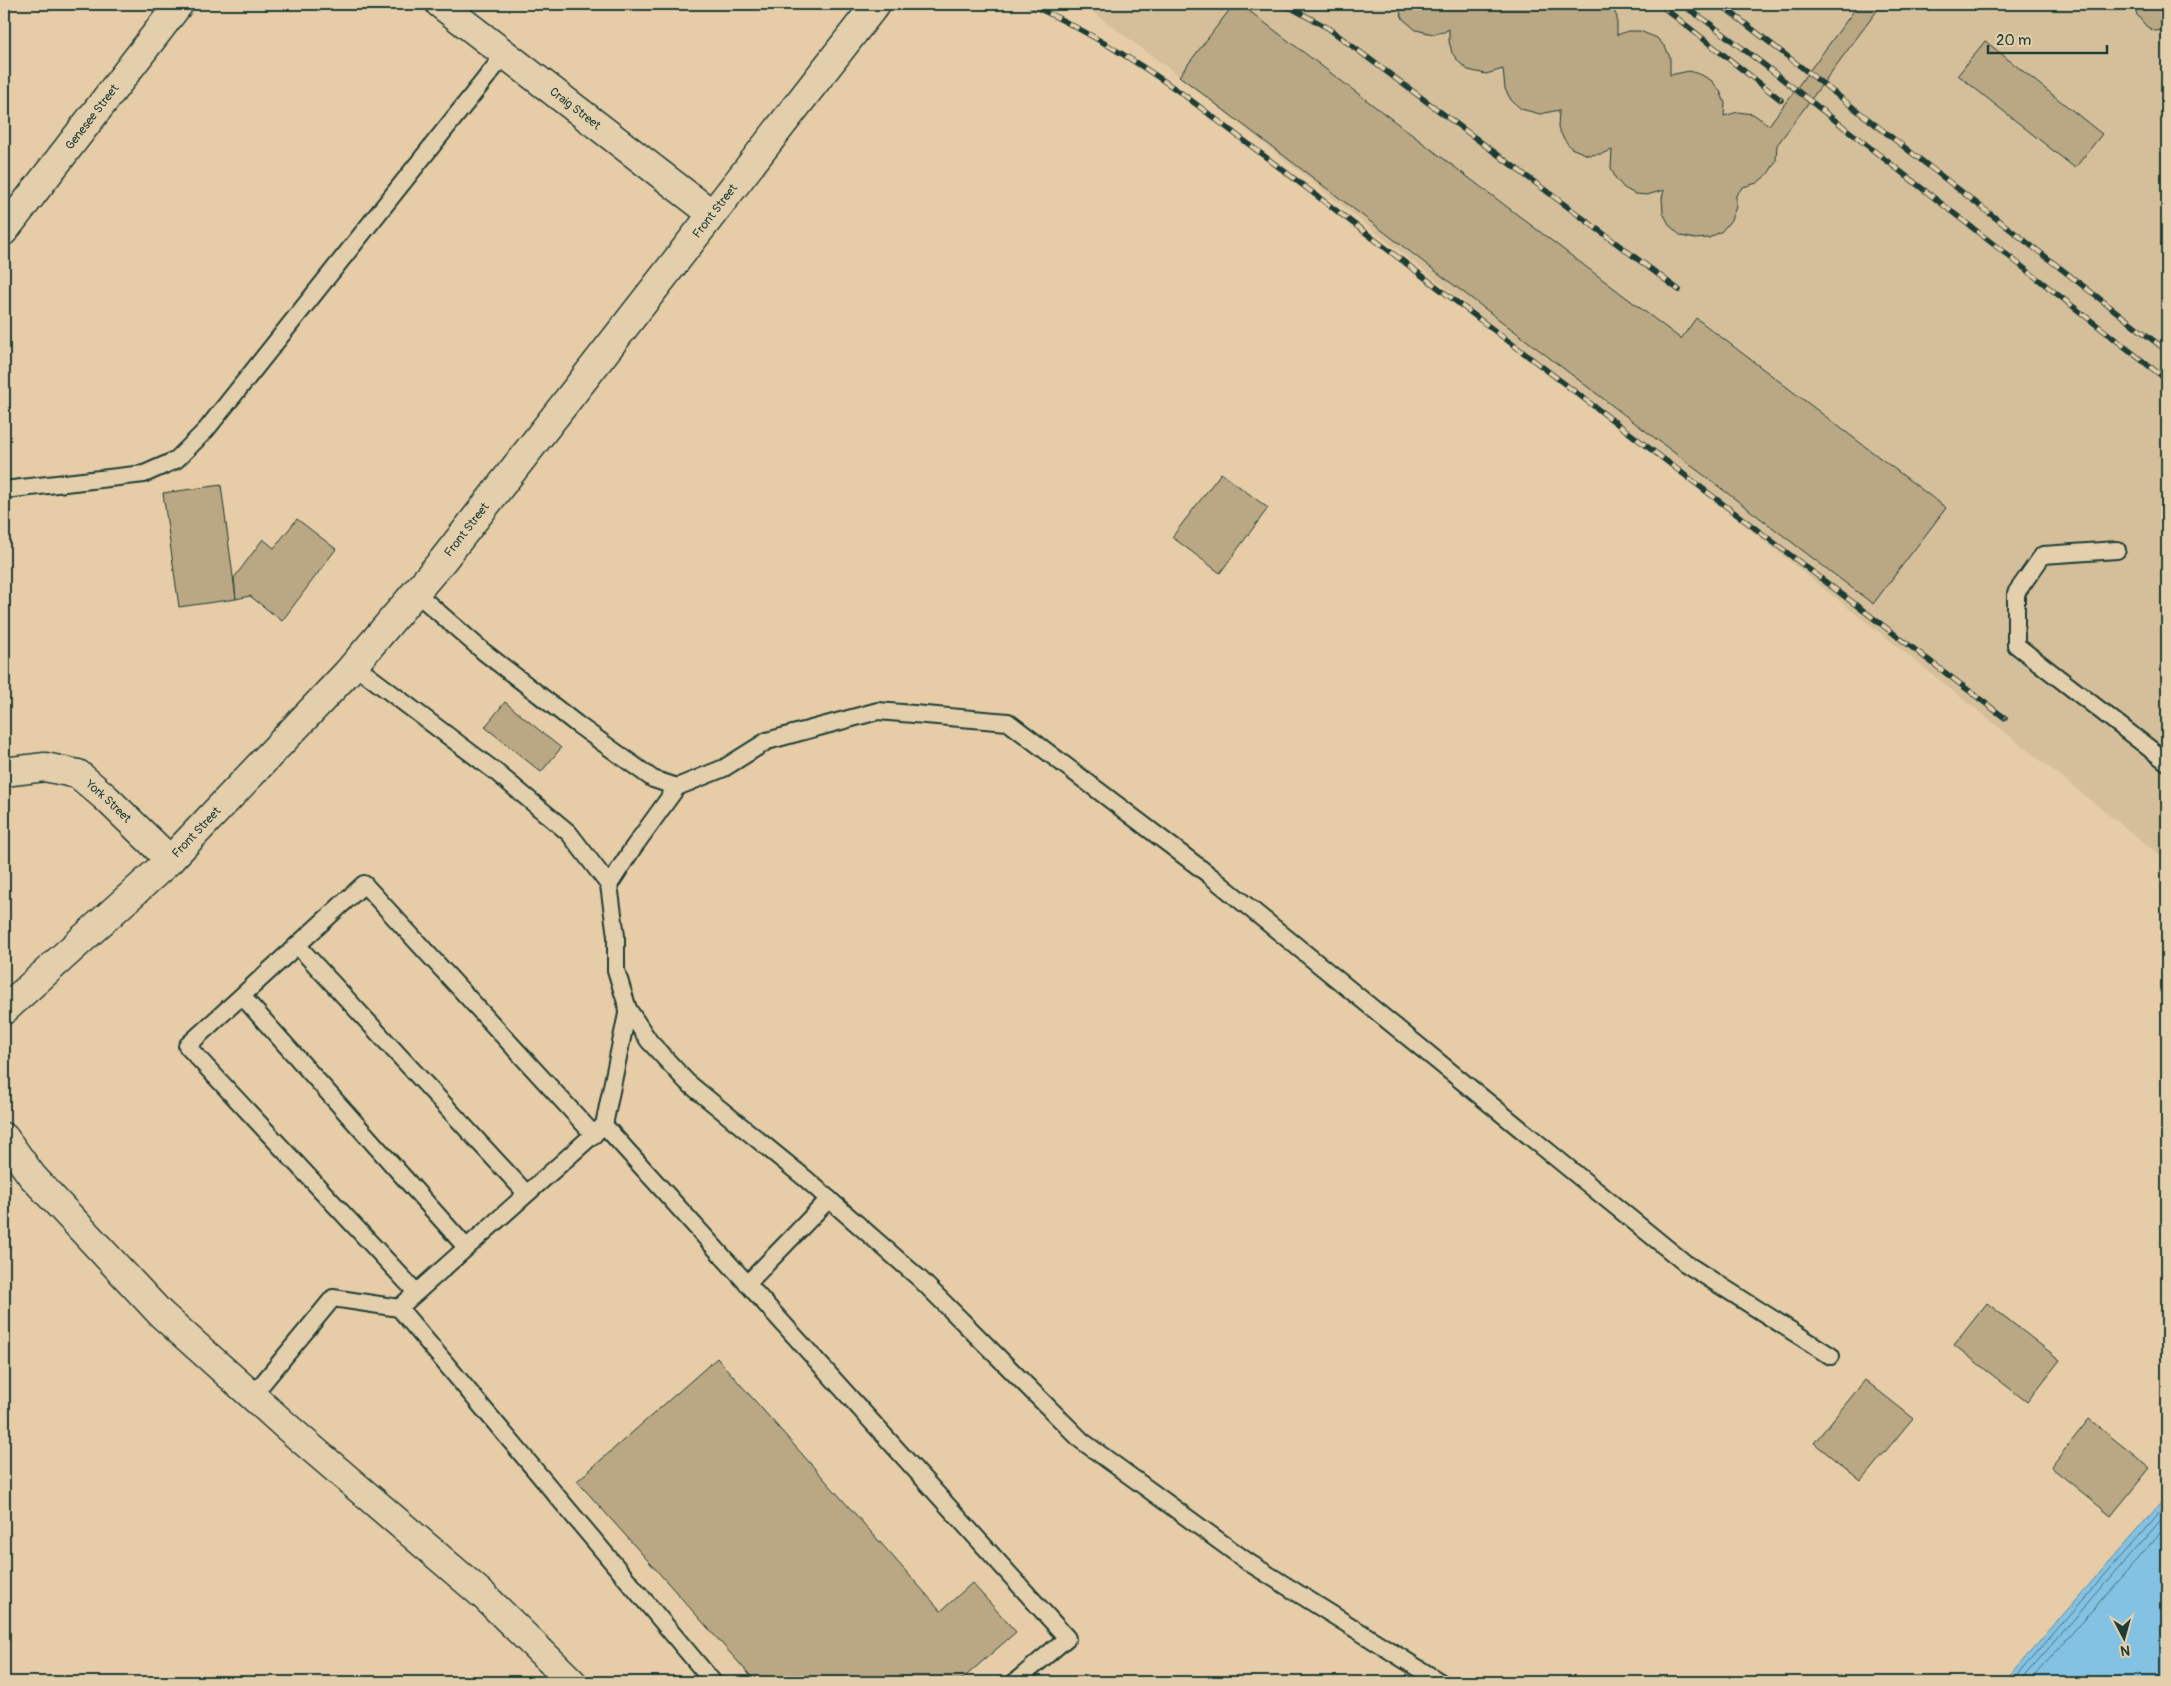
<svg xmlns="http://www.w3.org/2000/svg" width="2171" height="1686" font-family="Pangolin,sans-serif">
<rect width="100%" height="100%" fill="#e6cda8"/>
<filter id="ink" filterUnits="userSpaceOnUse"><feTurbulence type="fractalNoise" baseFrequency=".02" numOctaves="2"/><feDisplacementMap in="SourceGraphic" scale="10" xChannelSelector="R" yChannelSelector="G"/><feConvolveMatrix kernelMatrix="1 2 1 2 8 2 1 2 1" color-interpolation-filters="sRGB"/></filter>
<g filter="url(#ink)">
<path fill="#d5bf9b" d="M 1082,4 L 2167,4 L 2167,861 L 1179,76 Z"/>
<path fill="#84c2e4" stroke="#5c8d9e" d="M 2167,1496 L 2167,1682 L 2004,1682 Z"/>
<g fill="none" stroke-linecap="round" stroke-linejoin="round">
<g stroke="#47727a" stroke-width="1">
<path d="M 2011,1682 L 2167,1504"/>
<path d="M 2019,1682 L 2167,1513"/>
<path d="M 2029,1682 L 2167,1525"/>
</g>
</g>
<g fill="#baa783" stroke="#1f3d34">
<path d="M 1234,4 L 1240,4 L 1681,339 L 1696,318 L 1946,508 L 1873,604 L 1179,76 Z"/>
<path d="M 1397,4 L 1611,4 L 1617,17 L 1617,35 L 1628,31 L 1640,31 L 1657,38 L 1665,47 L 1670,57 L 1670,75 L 1689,71 L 1702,75 L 1712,81 L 1720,91 L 1725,103 L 1724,116 L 1738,112 L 1753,114 L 1769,125 L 1859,4 L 1882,4 L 1777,145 L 1776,161 L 1768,174 L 1757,183 L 1743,187 L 1736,195 L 1736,207 L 1731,220 L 1722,231 L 1709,238 L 1695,239 L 1681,236 L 1670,226 L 1663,213 L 1662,198 L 1664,190 L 1647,195 L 1635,194 L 1624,188 L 1616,179 L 1611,168 L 1612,150 L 1601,154 L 1588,155 L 1571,148 L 1564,139 L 1558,128 L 1559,110 L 1540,114 L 1521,109 L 1511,100 L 1505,89 L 1503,69 L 1486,74 L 1468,70 L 1459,62 L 1452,53 L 1449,41 L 1449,29 L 1444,32 L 1433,34 L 1416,30 L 1403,19 Z"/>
<path d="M 2134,4 L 2167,4 L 2167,30 L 2154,31 L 2146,26 L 2137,15 Z"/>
<path d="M 1985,41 L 2102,134 L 2075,168 L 1958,75 Z"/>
<path d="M 1221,473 L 1268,508 L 1220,573 L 1172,537 Z"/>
<path d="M 221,485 L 236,599 L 179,607 L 163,493 Z"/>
<path d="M 297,519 L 336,549 L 282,621 L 250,596 L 236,599 L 234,578 L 263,539 L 274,548 Z"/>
<path d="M 505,702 L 561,748 L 541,772 L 485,727 Z"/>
<path d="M 1987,1303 L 2060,1360 L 2027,1402 L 1954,1345 Z"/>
<path d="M 717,1358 L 941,1611 L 972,1583 L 1016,1632 L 959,1682 L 756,1682 L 577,1481 Z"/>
<path d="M 1865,1380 L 1913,1418 L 1861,1481 L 1814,1443 Z"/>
<path d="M 2089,1419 L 2150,1468 L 2111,1516 L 2051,1467 Z"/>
</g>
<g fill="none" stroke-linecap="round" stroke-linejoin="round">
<g stroke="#1f3d34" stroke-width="20">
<g id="lane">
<path d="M 4,490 L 144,474 L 176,460 L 206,430 L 505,54"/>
<path d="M 2117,550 L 2043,555 L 2016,593 L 2016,645 L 2167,762"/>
<path d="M 415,592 L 484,652 L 578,725 L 653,779 L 677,787"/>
<path d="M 354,665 L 496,772 L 569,833 L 609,885 L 616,936 L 616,970 L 628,1009 L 649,1041 L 687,1082 L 806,1179 L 920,1279 L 1082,1441 L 1248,1562 L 1440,1682"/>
<path d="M 609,885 L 633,848 L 677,787 L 724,768 L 767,741 L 878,711 L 1008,722 L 1208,874 L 1685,1263 L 1831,1356"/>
<path d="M 297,945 L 526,1193"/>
<path d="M 242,996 L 465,1246"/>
<path d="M 604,1125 L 628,1009"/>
<path d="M 747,1284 L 829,1199"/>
<path d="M 416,1292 L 187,1046 L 364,884 L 594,1135"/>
<path d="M 399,1308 L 604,1125 L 1067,1638 L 1015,1682"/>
<path d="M 253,1395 L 333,1298 L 399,1308 L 713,1682"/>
</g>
</g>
<g stroke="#1f3d34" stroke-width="31">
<g id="street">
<path id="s1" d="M 440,4 L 712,214"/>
<path id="s2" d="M 4,231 L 179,4"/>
<path id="s3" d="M 4,772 L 45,767 L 78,774 L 106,798 L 170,860"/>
<path d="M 4,1137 L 32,1176 L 161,1314 L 287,1427 L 484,1596 L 572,1682"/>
</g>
</g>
<g stroke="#1f3d34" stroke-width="31">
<g id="secondary">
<path id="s4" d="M 4,1010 L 170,860 L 347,673 L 443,560 L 876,4"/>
</g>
</g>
<use href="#lane" stroke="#e4cfad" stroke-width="16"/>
<use href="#street" stroke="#e4cfad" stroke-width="28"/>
<use href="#secondary" stroke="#e4cfad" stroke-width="28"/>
<g stroke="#1f3d34" stroke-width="5.5">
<g id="rail">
<path d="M 1029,4 C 1084,29 1135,60 1184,95 L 2005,718"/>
<path d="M 1284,4 L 1328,28 L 1679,290"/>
<path d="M 1659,4 L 1781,100"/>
<path d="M 1680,4 L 1705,20 L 1767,67 L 2167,380"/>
<path d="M 1720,4 L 2167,351"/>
</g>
</g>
<use href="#rail" stroke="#e4cfad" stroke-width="4" stroke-dasharray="11" stroke-linecap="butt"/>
</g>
</g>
<g text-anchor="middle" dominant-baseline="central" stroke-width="4.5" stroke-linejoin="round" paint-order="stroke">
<g font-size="12" fill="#1f3d34" stroke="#e4cfad">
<text stroke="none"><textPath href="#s1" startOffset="171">Craig Street</textPath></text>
<text stroke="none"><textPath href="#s2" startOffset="144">Genesee Street</textPath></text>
<text stroke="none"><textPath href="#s4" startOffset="1072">Front Street</textPath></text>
<text stroke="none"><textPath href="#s4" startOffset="668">Front Street</textPath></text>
<text stroke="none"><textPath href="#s3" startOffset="116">York Street</textPath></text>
<text stroke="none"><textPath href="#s4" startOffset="262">Front Street</textPath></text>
</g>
</g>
<rect width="2171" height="1686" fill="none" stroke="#e4cfad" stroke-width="20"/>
<rect x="10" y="10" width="2151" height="1666" fill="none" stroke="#1f3d34" stroke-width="2" filter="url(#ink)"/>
<g transform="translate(2124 1638) rotate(174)" stroke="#e4cfad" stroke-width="4" paint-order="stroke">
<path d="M0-4L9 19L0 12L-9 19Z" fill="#1f3d34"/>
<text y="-8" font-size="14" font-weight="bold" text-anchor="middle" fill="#1f3d34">N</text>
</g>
<path d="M1988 45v8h119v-8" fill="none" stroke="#1f3d34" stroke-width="2.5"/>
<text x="1996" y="45" font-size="15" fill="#1f3d34" stroke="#e4cfad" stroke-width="4" paint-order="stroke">20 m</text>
</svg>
